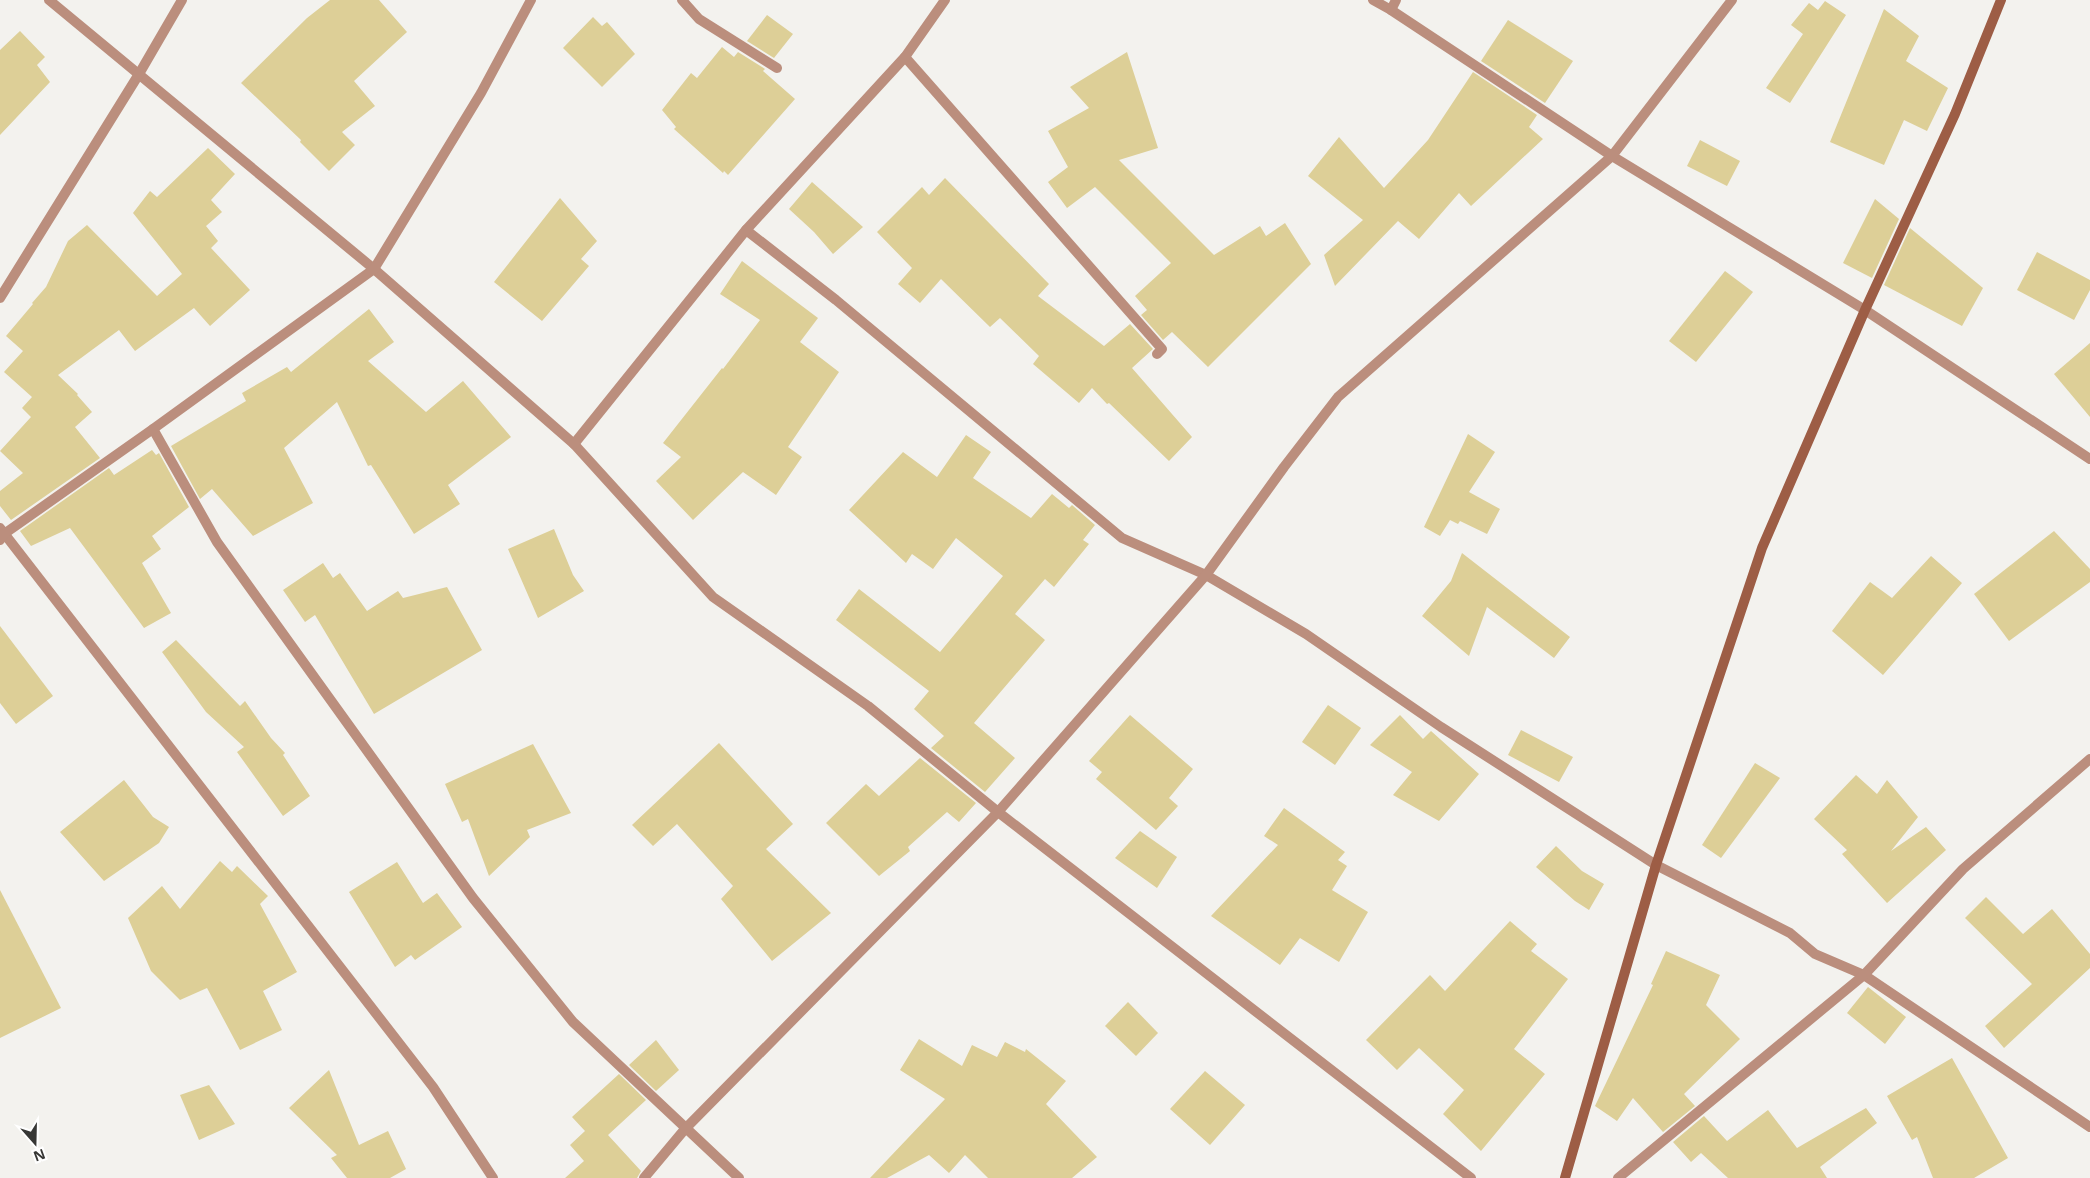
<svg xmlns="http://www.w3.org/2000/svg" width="2090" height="1178" font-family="'Noto Sans',sans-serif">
<rect width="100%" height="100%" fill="#f3f2ee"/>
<g fill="#ddcf97">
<path d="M 330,0 L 379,0 L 407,32 L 354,81 L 375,106 L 342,132 L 355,145 L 329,171 L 300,142 L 301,140 L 241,83 L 307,18 Z"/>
<path d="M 1825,1 L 1846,15 L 1790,103 L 1766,88 L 1803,34 L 1791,25 L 1809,3 L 1818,10 Z"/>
<path d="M 1884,9 L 1919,36 L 1906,61 L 1948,88 L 1927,131 L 1904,120 L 1884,165 L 1830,142 Z"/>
<path d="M 767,15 L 793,34 L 774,58 L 747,41 Z"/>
<path d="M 593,17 L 602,26 L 607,22 L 635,54 L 602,87 L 563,48 Z"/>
<path d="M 1508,20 L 1573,61 L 1545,103 L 1481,61 Z"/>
<path d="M 20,31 L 45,57 L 37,65 L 50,82 L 0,135 L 0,50 Z"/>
<path d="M 722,47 L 734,57 L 738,52 L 765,69 L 763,71 L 795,99 L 728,175 L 724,171 L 723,173 L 674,129 L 676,127 L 662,110 L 691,73 L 697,78 Z"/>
<path d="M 1127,52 L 1158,148 L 1119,160 L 1214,255 L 1260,226 L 1266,236 L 1285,223 L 1311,264 L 1208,367 L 1172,332 L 1163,340 L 1141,315 L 1147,310 L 1135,296 L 1171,263 L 1095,187 L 1067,208 L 1048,182 L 1068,167 L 1048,131 L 1089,108 L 1070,87 Z"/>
<path d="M 1473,72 L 1537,115 L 1529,127 L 1543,139 L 1471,206 L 1459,193 L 1419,239 L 1398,221 L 1335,286 L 1324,255 L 1363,220 L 1308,176 L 1339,137 L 1384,188 L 1428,140 Z"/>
<path d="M 1700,140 L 1740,161 L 1727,186 L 1687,166 Z"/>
<path d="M 208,148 L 235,174 L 211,200 L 222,212 L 206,226 L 218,241 L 211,248 L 250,290 L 210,326 L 194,308 L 135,351 L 119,330 L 58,375 L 78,394 L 77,395 L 92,412 L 75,427 L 100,458 L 11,520 L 0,506 L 0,491 L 23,473 L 0,451 L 31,417 L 22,408 L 32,397 L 4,372 L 23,351 L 6,336 L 33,304 L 32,303 L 46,287 L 68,241 L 87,225 L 157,296 L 182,274 L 133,213 L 150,191 L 157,197 Z"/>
<path d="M 945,178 L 1049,284 L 1038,296 L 1104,346 L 1130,324 L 1153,349 L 1132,368 L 1192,437 L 1169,461 L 1109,403 L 1107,404 L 1092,388 L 1079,403 L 1033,364 L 1039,356 L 1000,318 L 990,327 L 941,279 L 920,303 L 898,284 L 912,268 L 877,232 L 922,187 L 929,195 Z"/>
<path d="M 812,182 L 863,227 L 833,254 L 814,232 L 789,209 Z"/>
<path d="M 560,198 L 597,241 L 581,259 L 589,266 L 542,321 L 494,282 Z"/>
<path d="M 1875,199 L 1899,219 L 1872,278 L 1843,263 Z"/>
<path d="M 1910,228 L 1983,288 L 1962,326 L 1884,285 Z"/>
<path d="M 2037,252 L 2090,280 L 2090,290 L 2074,320 L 2017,290 Z"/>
<path d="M 742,261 L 818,318 L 800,342 L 839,372 L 788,447 L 802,457 L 776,495 L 743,472 L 693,520 L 656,481 L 681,457 L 663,443 L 722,368 L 723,369 L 760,320 L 720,294 Z"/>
<path d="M 1725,271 L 1753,292 L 1696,362 L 1669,341 Z"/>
<path d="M 369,309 L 394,342 L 368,361 L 426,412 L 463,381 L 511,437 L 448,485 L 460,504 L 414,534 L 371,465 L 368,466 L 337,402 L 284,448 L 313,503 L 253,536 L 212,489 L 200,499 L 171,446 L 246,401 L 242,393 L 287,367 L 291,372 Z"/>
<path d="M 2090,343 L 2090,417 L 2054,374 Z"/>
<path d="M 1468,434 L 1495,452 L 1469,492 L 1500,509 L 1487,534 L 1460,521 L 1458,524 L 1450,520 L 1440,536 L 1424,527 Z"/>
<path d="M 966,435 L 991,452 L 973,478 L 1031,518 L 1052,494 L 1069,508 L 1072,505 L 1095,525 L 1083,540 L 1089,544 L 1054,587 L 1045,579 L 1015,614 L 1045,640 L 974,723 L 1015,758 L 985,792 L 931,748 L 944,736 L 914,709 L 929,691 L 836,620 L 859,589 L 940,652 L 1003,576 L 956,538 L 933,569 L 912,554 L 906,563 L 849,510 L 903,452 L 937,477 Z"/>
<path d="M 152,450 L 156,455 L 159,453 L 189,507 L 152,536 L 161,549 L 142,563 L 171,613 L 144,628 L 70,528 L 31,546 L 20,531 L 109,468 L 114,475 Z"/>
<path d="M 554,529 L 573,575 L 584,591 L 538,618 L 508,549 Z"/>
<path d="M 2054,531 L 2090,569 L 2090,582 L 2009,641 L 1974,594 Z"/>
<path d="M 1462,553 L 1570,637 L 1554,658 L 1487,607 L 1469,656 L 1422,616 L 1451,581 Z"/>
<path d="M 1931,556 L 1962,583 L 1883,675 L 1832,631 L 1870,582 L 1892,598 Z"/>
<path d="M 323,563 L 333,578 L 340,573 L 367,611 L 398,591 L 403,598 L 447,587 L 482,650 L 374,714 L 315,615 L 305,622 L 283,590 Z"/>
<path d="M 0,626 L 53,696 L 16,724 L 0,703 Z"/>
<path d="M 176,640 L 240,706 L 245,701 L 271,738 L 285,753 L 283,755 L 310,796 L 283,816 L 237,752 L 244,747 L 206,712 L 162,652 Z"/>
<path d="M 1328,705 L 1361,728 L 1335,765 L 1302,742 Z"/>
<path d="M 1130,715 L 1193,769 L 1169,798 L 1178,806 L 1156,830 L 1096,779 L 1102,772 L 1089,761 Z"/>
<path d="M 1400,715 L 1423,739 L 1431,731 L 1479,774 L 1439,821 L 1393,795 L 1412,772 L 1370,745 Z"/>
<path d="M 1521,730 L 1573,757 L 1559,782 L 1508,755 Z"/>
<path d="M 719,743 L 793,824 L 766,849 L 831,913 L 772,961 L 721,899 L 733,886 L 677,824 L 653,846 L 632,825 Z"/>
<path d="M 533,744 L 571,813 L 527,830 L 530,837 L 489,876 L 468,819 L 462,822 L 445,784 Z"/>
<path d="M 920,758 L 976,803 L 959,822 L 947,812 L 908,847 L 910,851 L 879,876 L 826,823 L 866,784 L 879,796 Z"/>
<path d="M 1755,763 L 1780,778 L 1721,858 L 1702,845 Z"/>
<path d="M 1856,775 L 1877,794 L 1887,780 L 1918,817 L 1891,851 L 1926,827 L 1946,850 L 1887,903 L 1842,854 L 1847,850 L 1814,819 Z"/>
<path d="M 124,780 L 153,817 L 169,827 L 159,843 L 104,881 L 60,832 Z"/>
<path d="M 1284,808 L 1345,852 L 1338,860 L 1347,866 L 1332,890 L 1368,912 L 1339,962 L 1300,938 L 1280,965 L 1211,916 L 1278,845 L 1264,836 Z"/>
<path d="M 1140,831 L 1177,857 L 1157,888 L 1115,858 Z"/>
<path d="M 1556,846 L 1582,871 L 1604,884 L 1589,910 L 1575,901 L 1536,867 Z"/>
<path d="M 220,861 L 232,872 L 237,866 L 268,896 L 260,904 L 297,972 L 263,991 L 282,1030 L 240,1050 L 207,988 L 180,1000 L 151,971 L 128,918 L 162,886 L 180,909 Z"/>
<path d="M 397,862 L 423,903 L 437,893 L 462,927 L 415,960 L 411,955 L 395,967 L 349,892 Z"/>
<path d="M 0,890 L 61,1008 L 0,1038 Z"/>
<path d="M 1986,897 L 2023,934 L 2052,909 L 2090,954 L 2090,968 L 2004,1048 L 1985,1026 L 2032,984 L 1965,918 Z"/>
<path d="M 1510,921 L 1537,944 L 1531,951 L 1568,979 L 1514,1049 L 1545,1074 L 1481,1151 L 1443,1114 L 1464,1090 L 1419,1048 L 1397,1070 L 1366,1040 L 1430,975 L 1445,991 Z"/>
<path d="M 1666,951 L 1720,975 L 1706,1005 L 1740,1039 L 1684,1094 L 1695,1106 L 1663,1132 L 1633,1098 L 1617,1121 L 1595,1106 L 1653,985 L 1651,984 Z"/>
<path d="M 1868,987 L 1906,1017 L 1885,1044 L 1847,1013 Z"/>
<path d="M 1128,1002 L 1158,1033 L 1136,1056 L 1105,1026 Z"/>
<path d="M 919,1039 L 962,1066 L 972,1045 L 997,1057 L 1005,1042 L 1025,1052 L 1026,1049 L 1066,1081 L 1046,1104 L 1097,1157 L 1072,1178 L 988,1178 L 965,1155 L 949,1173 L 929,1155 L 887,1178 L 870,1178 L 945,1099 L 900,1070 Z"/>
<path d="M 656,1040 L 679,1070 L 656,1091 L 629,1065 Z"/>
<path d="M 1952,1058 L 2008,1158 L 1974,1178 L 1933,1178 L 1917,1137 L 1912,1140 L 1887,1096 Z"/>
<path d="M 329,1070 L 359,1145 L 388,1131 L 406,1169 L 390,1178 L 347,1178 L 331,1158 L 337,1155 L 289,1108 Z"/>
<path d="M 1205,1071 L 1245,1105 L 1210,1145 L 1170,1109 Z"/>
<path d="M 619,1074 L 646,1100 L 608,1135 L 641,1171 L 637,1178 L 565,1178 L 584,1161 L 570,1145 L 585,1131 L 572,1117 Z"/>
<path d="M 209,1085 L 235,1124 L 199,1140 L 180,1095 Z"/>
<path d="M 1866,1108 L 1877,1123 L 1820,1167 L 1827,1178 L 1728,1178 L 1701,1153 L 1691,1162 L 1673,1142 L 1704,1116 L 1727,1141 L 1768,1110 L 1797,1148 Z"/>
</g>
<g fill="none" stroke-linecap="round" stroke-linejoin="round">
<g stroke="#bb8e7d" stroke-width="10">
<path d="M 49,0 L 374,269 L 574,444 L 713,597 L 868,706 L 998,812 L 1471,1178"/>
<path d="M 682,0 L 699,19 L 777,68"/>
<path d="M 1373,0 L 1391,10 L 1612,156 L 1865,310 L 2090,459"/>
<path d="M 1391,10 L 1396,0"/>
<path d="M 905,57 L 1162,349 L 1157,354"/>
<path d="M 746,230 L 836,300 L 1122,538 L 1206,575 L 1306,634 L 1441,727 L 1656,865 L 1790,933 L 1815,954 L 1864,975 L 2090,1127"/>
<path d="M 0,298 L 139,74 L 182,0"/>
<path d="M 153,429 L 217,542 L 473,898 L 573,1022 L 739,1178"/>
<path d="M 574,444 L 746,230 L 905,57 L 945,0"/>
<path d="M 0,528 L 433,1087 L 493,1178"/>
<path d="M 0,540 L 4,534 L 153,429 L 374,269 L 481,93 L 531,0"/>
<path d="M 644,1178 L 685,1129 L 998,812 L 1206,575 L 1284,467 L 1338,397 L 1612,156 L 1732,0"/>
<path d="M 1618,1178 L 1864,975 L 1963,869 L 2090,759"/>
</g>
<path stroke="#9d5d45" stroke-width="10" d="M 1565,1178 L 1656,865 L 1762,548 L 1865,310 L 1955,114 L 2001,0"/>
</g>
<g transform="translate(35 1143) rotate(160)" stroke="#ffffff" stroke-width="4" paint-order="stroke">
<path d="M0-4L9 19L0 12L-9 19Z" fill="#373735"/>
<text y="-8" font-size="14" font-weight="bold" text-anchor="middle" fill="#373735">N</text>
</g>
</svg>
